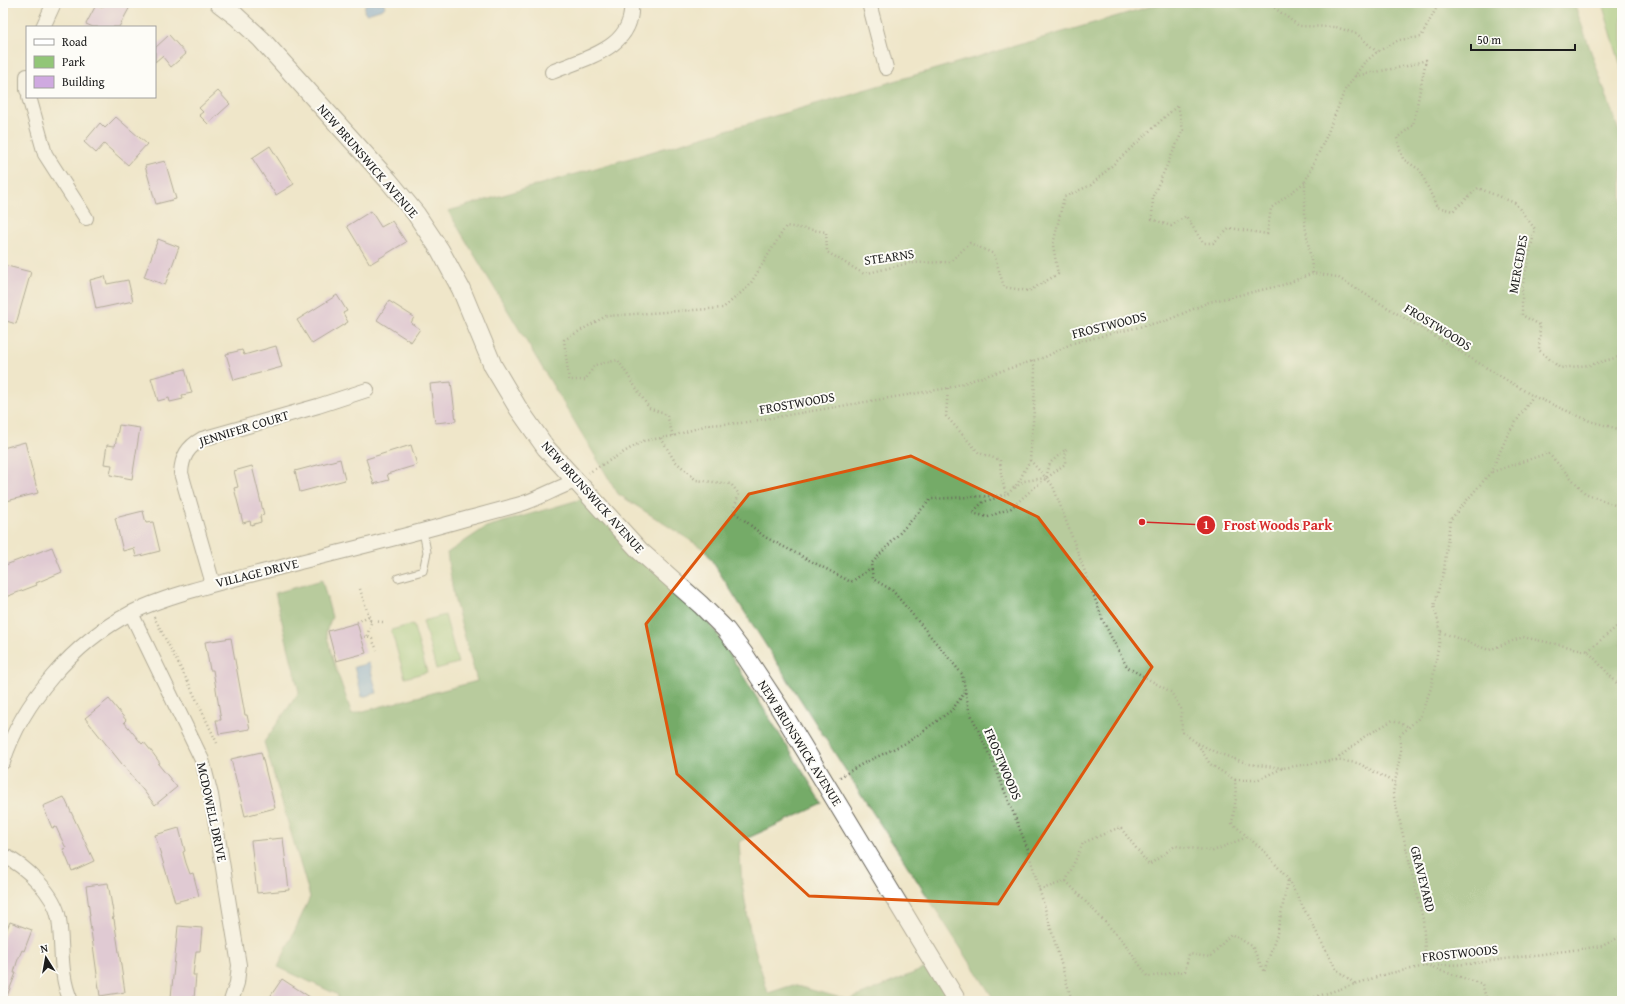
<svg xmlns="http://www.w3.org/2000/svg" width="1625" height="1004" font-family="'Gentium Book Plus',serif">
<rect width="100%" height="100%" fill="#fdfcf7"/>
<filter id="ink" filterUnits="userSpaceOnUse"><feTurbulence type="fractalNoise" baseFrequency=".025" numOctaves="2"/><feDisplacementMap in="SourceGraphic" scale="8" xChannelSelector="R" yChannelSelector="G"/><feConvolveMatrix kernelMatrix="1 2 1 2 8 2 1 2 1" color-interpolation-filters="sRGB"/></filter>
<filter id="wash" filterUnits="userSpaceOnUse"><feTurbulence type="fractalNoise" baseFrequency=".012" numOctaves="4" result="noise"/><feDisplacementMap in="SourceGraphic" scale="16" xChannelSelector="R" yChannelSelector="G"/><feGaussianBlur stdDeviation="0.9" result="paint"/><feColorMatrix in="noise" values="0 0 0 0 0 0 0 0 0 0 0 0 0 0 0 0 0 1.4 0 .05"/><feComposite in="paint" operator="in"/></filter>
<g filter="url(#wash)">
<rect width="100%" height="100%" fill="#efe6c9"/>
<g fill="#92c677" stroke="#57714a">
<path d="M 1602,3 L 1622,3 L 1622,70 Z"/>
<path d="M 445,615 L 458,663 L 436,669 L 423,621 Z"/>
<path d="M 413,624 L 427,672 L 405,678 L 391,630 Z"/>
</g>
<g fill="#75ab68" stroke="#486442">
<path d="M 1162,3 L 1574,3 L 1622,140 L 1622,1001 L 995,1001 L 864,799 L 705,550 L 618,494 L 448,211 Z"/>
<path d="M 585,498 L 714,629 L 823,804 L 739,842 L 742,883 L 751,936 L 768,993 L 793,985 L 849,1000 L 928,967 L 953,1001 L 337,1001 L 338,995 L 278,967 L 310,897 L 264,742 L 299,692 L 275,593 L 322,580 L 332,617 L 326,632 L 333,660 L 352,714 L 477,681 L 454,598 L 447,553 L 486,527 Z"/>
</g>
<g fill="#679dd4" stroke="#425c78">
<path d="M 371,3 L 384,3 L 385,7 L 383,9 L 367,14 L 364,12 L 365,5 Z"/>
<path d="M 369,663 L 377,693 L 362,697 L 354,667 Z"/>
</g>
<g id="blocks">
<g fill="#cfa9e0">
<path d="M 105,3 L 132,3 L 119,27 L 93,27 L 86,24 L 96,5 L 102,8 Z"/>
<path d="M 169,35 L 186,54 L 171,67 L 162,56 L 155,62 L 155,48 Z"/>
<path d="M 218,91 L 230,104 L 208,124 L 199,115 L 203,112 L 199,108 Z"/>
<path d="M 116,117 L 147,144 L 128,165 L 104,144 L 96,153 L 84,142 L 100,123 L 105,128 Z"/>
<path d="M 270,146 L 294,184 L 276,195 L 252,158 Z"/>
<path d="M 165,161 L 176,199 L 156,204 L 145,166 Z"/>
<path d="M 371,211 L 381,227 L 392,221 L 406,242 L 370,264 L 347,226 Z"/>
<path d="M 158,239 L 179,247 L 165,285 L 144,277 Z"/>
<path d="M 3,265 L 31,272 L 16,324 L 3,320 Z"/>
<path d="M 105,276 L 107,284 L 128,280 L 133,301 L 96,309 L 90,280 Z"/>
<path d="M 337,295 L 347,311 L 343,313 L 348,322 L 312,344 L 297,320 Z"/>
<path d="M 389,301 L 414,317 L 411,323 L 420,329 L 411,342 L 377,320 Z"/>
<path d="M 276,346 L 282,367 L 234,380 L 226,354 L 242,350 L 244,355 Z"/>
<path d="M 185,369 L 192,393 L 182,395 L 183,399 L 170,402 L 169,398 L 158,401 L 151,378 Z"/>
<path d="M 451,382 L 456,421 L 435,423 L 430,384 Z"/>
<path d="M 119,425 L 140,428 L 132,479 L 110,475 L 112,465 L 104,464 L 107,445 L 115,446 Z"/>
<path d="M 25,442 L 38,493 L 3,502 L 3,448 Z"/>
<path d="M 411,445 L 417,465 L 387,474 L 389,480 L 374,484 L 366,459 Z"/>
<path d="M 340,459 L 345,480 L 300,492 L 295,471 Z"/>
<path d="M 252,466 L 264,515 L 260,516 L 261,522 L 251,525 L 250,521 L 243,523 L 234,488 L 238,487 L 234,471 Z"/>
<path d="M 143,511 L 146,523 L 153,522 L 160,551 L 136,557 L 134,548 L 123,551 L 115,518 Z"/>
<path d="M 52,547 L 62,572 L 36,583 L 37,585 L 3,598 L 3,566 Z"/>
<path d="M 357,623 L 366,653 L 336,661 L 328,631 Z"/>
<path d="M 231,638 L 245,715 L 247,715 L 250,729 L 219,734 L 216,720 L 221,720 L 213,670 L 210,670 L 205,642 Z"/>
<path d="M 109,699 L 126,720 L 124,722 L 142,744 L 144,742 L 152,752 L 160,763 L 158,764 L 177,787 L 155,805 L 85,718 Z"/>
<path d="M 261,752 L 275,808 L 245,816 L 231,759 Z"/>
<path d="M 64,797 L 94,861 L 72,871 L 63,849 L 66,848 L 61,838 L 56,827 L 52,828 L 43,806 Z"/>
<path d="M 179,828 L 185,851 L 183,852 L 186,863 L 190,874 L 193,873 L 199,896 L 175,902 L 155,835 Z"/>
<path d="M 283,838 L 289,890 L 257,893 L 251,841 Z"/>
<path d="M 108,883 L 114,918 L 112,918 L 114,919 L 125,992 L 100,996 L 89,916 L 90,916 L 86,886 Z"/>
<path d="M 10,922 L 32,930 L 24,951 L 22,950 L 17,962 L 14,973 L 16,973 L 5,1001 L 3,1001 L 3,938 Z"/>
<path d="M 178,926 L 202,928 L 200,951 L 196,951 L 193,975 L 196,975 L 194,999 L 171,997 Z"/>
<path d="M 282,979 L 316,1001 L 267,1001 Z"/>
</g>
</g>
</g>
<g filter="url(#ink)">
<use href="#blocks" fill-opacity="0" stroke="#666359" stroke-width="1"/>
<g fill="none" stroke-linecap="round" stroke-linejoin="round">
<g stroke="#666359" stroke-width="9">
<path id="service" d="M 398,578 L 423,571 L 427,552 L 423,531"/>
</g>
<g stroke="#666359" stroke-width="16">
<g id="minor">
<path d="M 869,3 L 886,68"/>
<path d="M 43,27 L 54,3"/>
<path d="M 552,72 C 585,58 635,48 631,3"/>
<path d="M 27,76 L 27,90"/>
<path d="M 29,97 L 45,154 L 86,218"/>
<path d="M 213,584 L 181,473 C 182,456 188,447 202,439 L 318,406 L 367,390"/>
<path d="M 131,613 L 202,760 L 211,795 L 239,965 L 237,983 L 231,1001"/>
<path d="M 3,762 C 22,702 74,642 131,613 C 150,603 170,597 190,591 C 227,580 264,572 300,562 C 357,548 413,534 469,518 C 488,513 508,508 527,502 C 543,496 559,487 576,481"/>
<path d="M 3,855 C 25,866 55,893 59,919 C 63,946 59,975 71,1001"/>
</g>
</g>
<g stroke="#666359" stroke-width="20">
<path id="tertiary" d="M 219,3 L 236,16 L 261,39 L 388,180 L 416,214 L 440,250 L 461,289 L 493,366 L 518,408 L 546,448 L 640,551 L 701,605 L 726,630 L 744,654 L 779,707 L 957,1001"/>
</g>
<g stroke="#666359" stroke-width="2.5" stroke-dasharray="1 3" stroke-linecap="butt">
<path d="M 1268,3 L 1299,26 L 1336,27 L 1357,34 L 1377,52"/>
<path d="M 1355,76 L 1407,66 L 1426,60 L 1413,125 L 1397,138 L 1403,159 L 1420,170 L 1437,207 L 1453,211 L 1478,188 L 1515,203 L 1535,229 L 1522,288 L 1522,315 L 1540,325 L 1539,350 L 1560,368 L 1590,365 L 1622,356"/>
<path d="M 1313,273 L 1305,224 L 1305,182 L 1326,137 L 1345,90 L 1364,63 L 1377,52 L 1399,40 L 1421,37 L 1439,3"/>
<path d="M 1032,361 L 1035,367 L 1034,409 L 1030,460 L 1053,486 L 1104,623 L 1127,667 L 1171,692 L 1181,709 L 1182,732 L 1197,743 L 1210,764 L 1235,780 L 1236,798 L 1232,823 L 1266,853 L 1288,879 L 1336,969 L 1355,984"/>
<path d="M 948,388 L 946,416 L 979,453 L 1000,460 L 1001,474 L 1006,495"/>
<path d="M 673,436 L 667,415 L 649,408 L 618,360 L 595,365 L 585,380 L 569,380 L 564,340 L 606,316 L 723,308 L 749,286 L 786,226 L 826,232 L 827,252 L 864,274 L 909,263 L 950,262 L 970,243 L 994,254 L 1004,287 L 1029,291 L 1058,274 L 1053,245 L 1064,197 L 1091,185 L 1178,105 L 1183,130 L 1153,196 L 1152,219 L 1171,226 L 1186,216 L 1203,243 L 1213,243 L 1230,228 L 1267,234 L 1271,208 L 1305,182"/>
<path d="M 661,438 L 674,460 L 696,480 L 731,484 L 739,494 L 733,511 L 765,537 L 851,582 L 871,568"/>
<path d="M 1030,460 L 1018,483 L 1007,495 L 931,499 L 871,564 L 873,579 L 892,590 L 962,674 L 969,710 L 995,767 L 1027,847 L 1072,1001"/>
<path d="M 1492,472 L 1548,453 L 1585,493 L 1622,508"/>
<path d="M 588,473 L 643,441 L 673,436 L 707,425 L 741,423 L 948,388 L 1045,357 L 1073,343 L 1168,320 L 1209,302 L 1283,285 L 1313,273 L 1337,277 L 1533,396 L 1590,421 L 1622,430"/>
<path d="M 1015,488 L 1024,481 L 1045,478"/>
<path d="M 1002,496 L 983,502 L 972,513 L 988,517 L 1011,508 L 1035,487 L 1065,464 L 1066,449 L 1050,463 L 1046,478"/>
<path d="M 360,589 L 371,623 L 367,636"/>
<path d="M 154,617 L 190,686 L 217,743"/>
<path d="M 370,621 L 383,622"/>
<path d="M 357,622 L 369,616"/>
<path d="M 1441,632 L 1489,650 L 1523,637 L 1588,651 L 1622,689"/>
<path d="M 361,638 L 367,636 L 372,639 L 377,650"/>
<path d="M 1588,651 L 1622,622"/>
<path d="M 1198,743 L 1215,752 L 1249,764 L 1283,768"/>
<path d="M 1336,760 L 1364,737 L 1393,720 L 1409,727"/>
<path d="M 840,777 L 864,763 L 908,742 L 952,710 L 965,692"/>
<path d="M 1235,780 L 1257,780 L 1283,768 L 1335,760 L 1358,763 L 1395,783"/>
<path d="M 1066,881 L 1123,941 L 1148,977 L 1185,971 L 1189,954 L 1210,957 L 1231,934 L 1252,946 L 1264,972 L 1277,934 L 1288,880"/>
<path d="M 1039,890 L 1066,881 L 1083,843 L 1120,827 L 1149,865 L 1175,846 L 1213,851 L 1247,837"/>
<path d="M 1303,1001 L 1386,974 L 1426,966 L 1468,964 L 1602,946 L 1622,936"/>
<path d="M 1487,1001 L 1482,984 L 1426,966 L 1423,919 L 1393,793 L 1401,750 L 1399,736 L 1420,717 L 1431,688 L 1441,632 L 1434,606 L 1444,570 L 1450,520 L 1491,472 L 1508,434 L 1533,396"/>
</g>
<use href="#service" stroke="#fff" stroke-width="7"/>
<use href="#minor" stroke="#fff" stroke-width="14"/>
<use href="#tertiary" stroke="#fff" stroke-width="18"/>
</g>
</g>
<path d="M0 0H1625V1004H0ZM 911,456 L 1038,517 L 1152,667 L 998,904 L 809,896 L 677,774 L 646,624 L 749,494 Z" fill="#efe6c9" fill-opacity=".55" fill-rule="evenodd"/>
<path fill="none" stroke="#de560d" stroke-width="3" stroke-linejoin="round" d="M 911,456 L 1038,517 L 1152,667 L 998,904 L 809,896 L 677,774 L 646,624 L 749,494 Z"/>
<g text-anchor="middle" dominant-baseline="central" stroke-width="4" stroke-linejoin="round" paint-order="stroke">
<g font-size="13" fill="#1c1c1c" stroke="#fdfcf7">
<text transform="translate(368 161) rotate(49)">NEW BRUNSWICK AVENUE</text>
<text transform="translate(889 257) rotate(-8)">STEARNS</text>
<text transform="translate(1518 264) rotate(-80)">MERCEDES</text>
<text transform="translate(1109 325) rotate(-14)">FROSTWOODS</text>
<text transform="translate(1438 327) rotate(32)">FROSTWOODS</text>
<text transform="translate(797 403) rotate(-10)">FROSTWOODS</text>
<text transform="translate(244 428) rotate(-17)">JENNIFER COURT</text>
<text transform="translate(593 497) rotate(48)">NEW BRUNSWICK AVENUE</text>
<text transform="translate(257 573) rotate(-14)">VILLAGE DRIVE</text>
<text transform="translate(800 743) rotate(58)">NEW BRUNSWICK AVENUE</text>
<text transform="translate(1003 764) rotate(67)">FROSTWOODS</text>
<text transform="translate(212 812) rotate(78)">MCDOWELL DRIVE</text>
<text transform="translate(1423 879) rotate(76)">GRAVEYARD</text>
<text transform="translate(1460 953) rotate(-6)">FROSTWOODS</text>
</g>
</g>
<path fill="none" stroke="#d62828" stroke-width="1.5" d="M1142 522L1206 525"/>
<g fill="#d62828" stroke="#fdfcf7" stroke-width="1.5">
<circle cx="1142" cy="522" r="4"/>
<circle cx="1206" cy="525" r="10"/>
</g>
<g font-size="12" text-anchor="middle" font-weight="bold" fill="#fff">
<text x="1206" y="529">1</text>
</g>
<g font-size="14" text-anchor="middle" font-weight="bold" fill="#d62828" stroke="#fdfcf7" stroke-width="4" stroke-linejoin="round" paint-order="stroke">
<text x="1278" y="530">Frost Woods Park</text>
</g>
<rect width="1625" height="1004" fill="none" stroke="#fdfcf7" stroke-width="16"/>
<rect x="26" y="26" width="130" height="72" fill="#fdfcf7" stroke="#a3a29f"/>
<rect x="34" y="39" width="20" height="6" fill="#ffffff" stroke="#a3a29f"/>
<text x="62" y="46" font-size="12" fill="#1c1c1c">Road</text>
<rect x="34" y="56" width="20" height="12" fill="#92c677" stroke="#a3a29f"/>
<text x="62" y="66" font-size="12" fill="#1c1c1c">Park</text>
<rect x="34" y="76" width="20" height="12" fill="#cfa9e0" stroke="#a3a29f"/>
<text x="62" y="86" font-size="12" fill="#1c1c1c">Building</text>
<g transform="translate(46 958) rotate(349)" stroke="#fdfcf7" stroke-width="3" paint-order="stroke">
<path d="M0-3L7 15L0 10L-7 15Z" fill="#1c1c1c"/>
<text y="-6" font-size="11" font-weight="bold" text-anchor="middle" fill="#1c1c1c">N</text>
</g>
<path d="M1471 44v6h104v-6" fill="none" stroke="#1c1c1c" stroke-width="2"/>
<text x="1477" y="44" font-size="12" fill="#1c1c1c" stroke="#fdfcf7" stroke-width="3" paint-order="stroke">50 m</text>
</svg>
